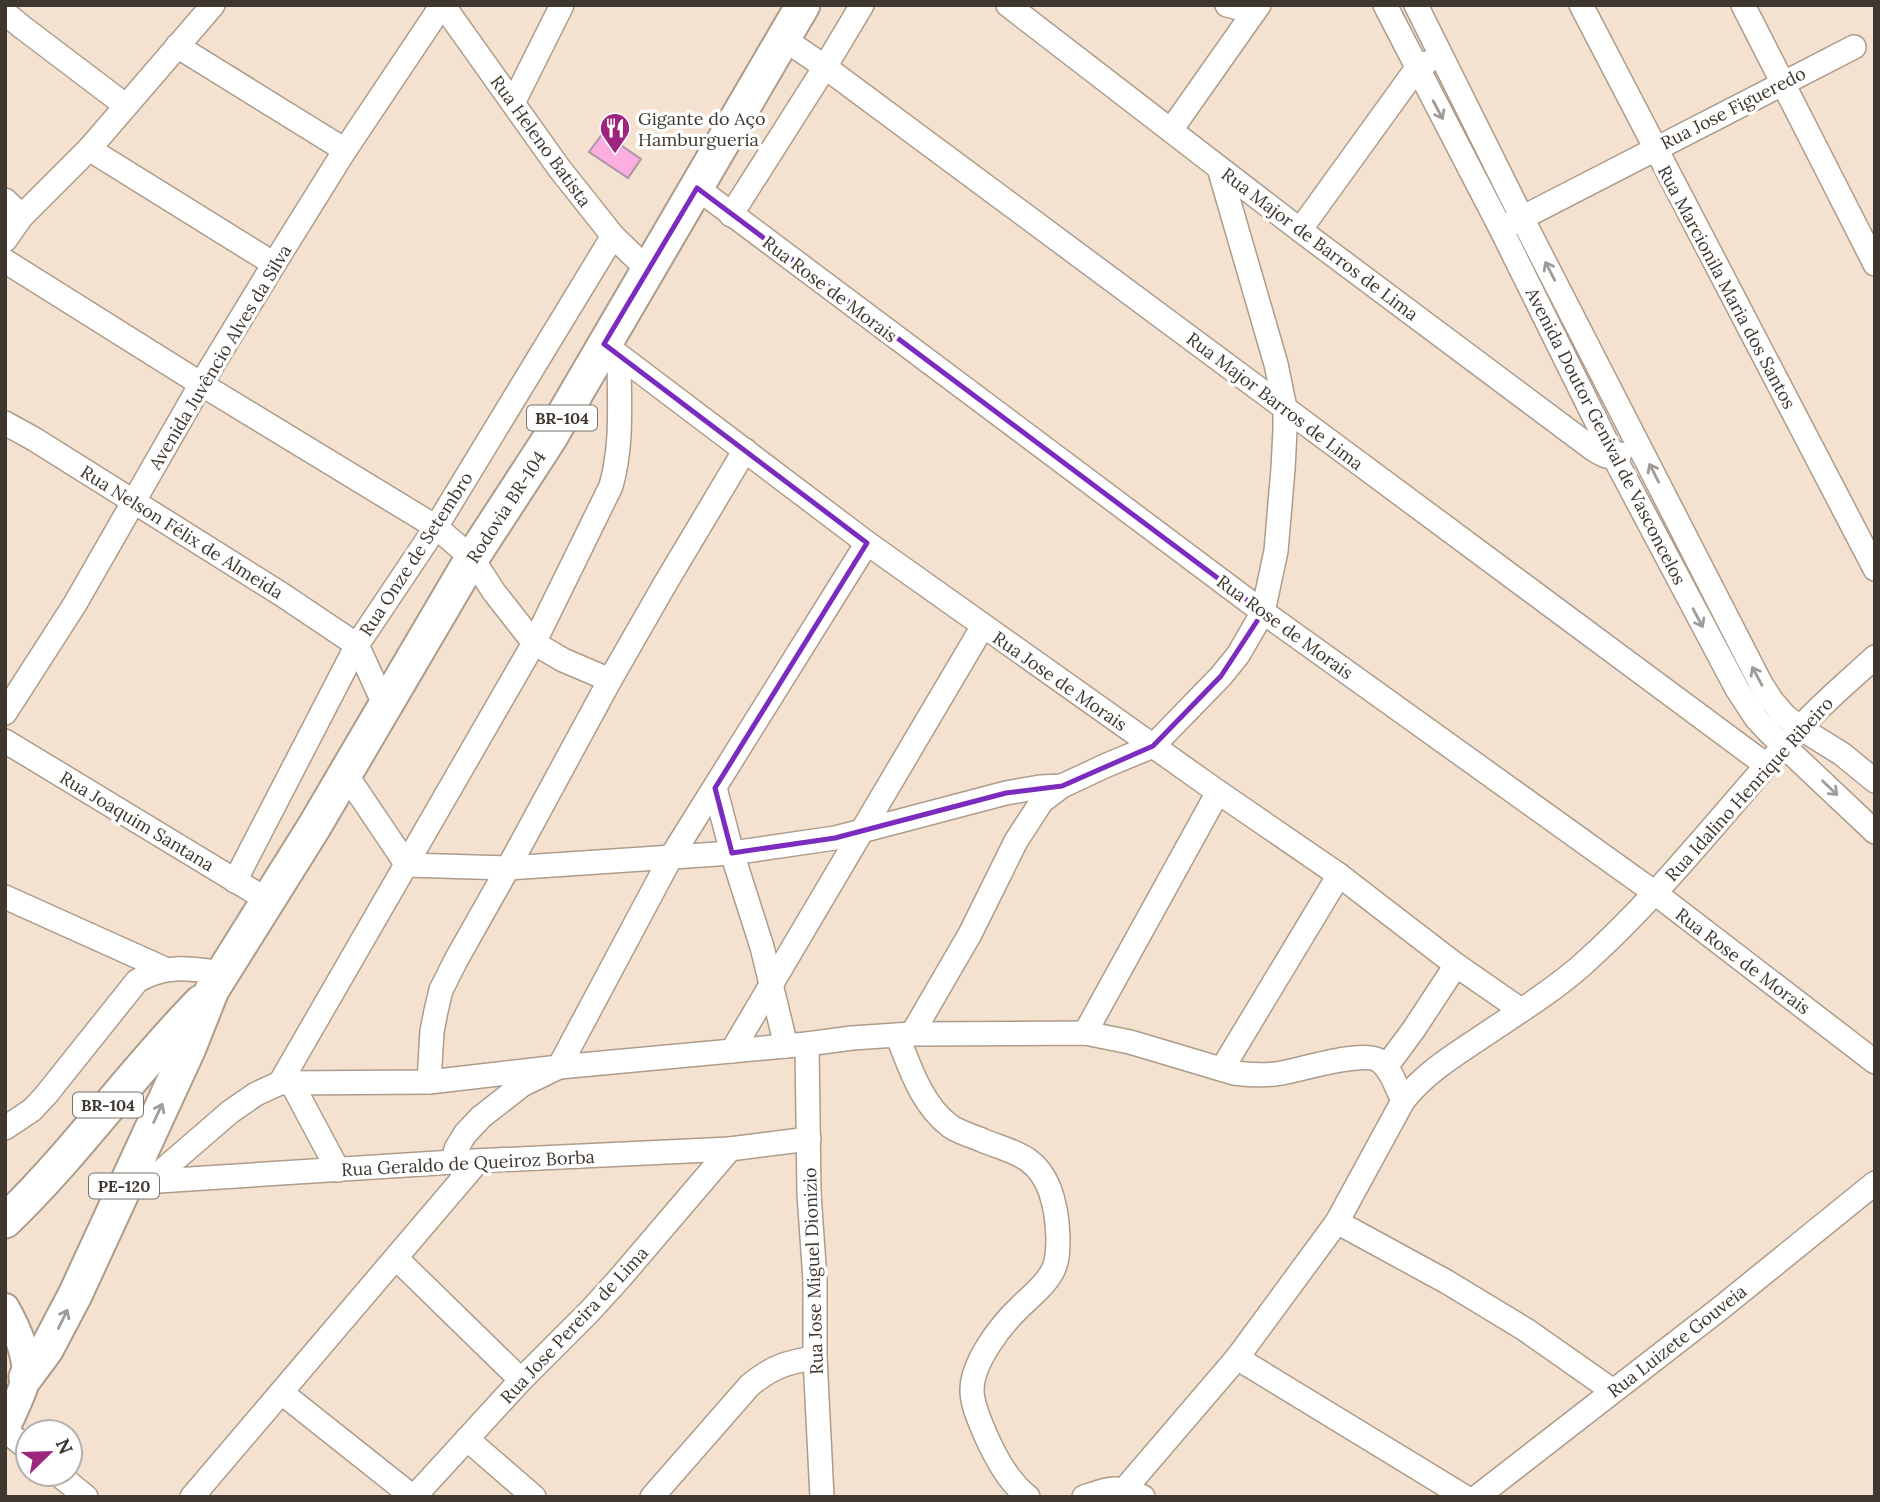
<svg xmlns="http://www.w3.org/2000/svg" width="1880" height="1502" font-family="Lora,serif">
<rect width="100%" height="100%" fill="#f4e1cf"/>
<path fill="#fcaee1" stroke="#ac96a4" stroke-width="2" d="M 603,133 L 641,159 L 628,178 L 589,152 Z"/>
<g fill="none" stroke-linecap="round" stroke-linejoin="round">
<g stroke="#ad9c8b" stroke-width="26">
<g id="minor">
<path d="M 443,5 L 559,168 L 613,236 L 648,270"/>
<path d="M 1008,5 L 1300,230 L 1593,449 C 1602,455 1610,460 1620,454"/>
<path d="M 1227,5 L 1254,12"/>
<path d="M 1385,5 L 1501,229 L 1614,457 L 1737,689 L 1756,718 L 1768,731 L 1875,832"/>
<path d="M 1416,5 L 1522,218 L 1761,684 L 1772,701 L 1784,715 L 1800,728 L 1842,754 L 1875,781"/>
<path d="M 1581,5 L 1875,569"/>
<path d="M 1743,5 L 1875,264"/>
<path d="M 5,13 L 22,27 L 125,105"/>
<path d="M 784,39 L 825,67 L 1766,765"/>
<path d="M 177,46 L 345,150"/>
<path d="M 513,103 L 562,5"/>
<path d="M 1171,130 L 1259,5"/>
<path d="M 89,149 L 274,264"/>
<path d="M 697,188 L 1263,612 L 1655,893 L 1875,1062"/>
<path d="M 5,200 L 22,216"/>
<path d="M 731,215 L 825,67 L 862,5"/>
<path d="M 1510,224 L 1854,47"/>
<path d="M 1300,230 L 1417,68 L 1426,63"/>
<path d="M 5,240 L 22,216 L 89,149 L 213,5"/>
<path d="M 5,261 L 201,384 L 436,527 L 472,558 L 494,592 L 534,643 L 563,660 L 610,680"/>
<path d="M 604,344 L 867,543 L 1218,792 L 1339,875 L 1456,965 L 1521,1010"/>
<path d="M 5,423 L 34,439 L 281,594 L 357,645 L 385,706"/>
<path d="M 5,713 L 75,604 L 201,384 L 274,264 L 345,150 L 442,5"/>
<path d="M 5,741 L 269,901"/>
<path d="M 345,773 L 407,865 L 508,868 L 732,853 L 835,838 L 1006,793 L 1040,787 L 1062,786"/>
<path d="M 715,788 L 732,853 L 762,947 L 786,1046"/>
<path d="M 235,881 L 357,645 L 436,527 L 613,236"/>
<path d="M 5,897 L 165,969"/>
<path d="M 1085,1033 L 1218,792"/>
<path d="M 912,1034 L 970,934 L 1016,841 L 1042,801 L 1062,786 L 1107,765 L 1153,746 L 1221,676 L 1238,655 L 1263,612 L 1276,551 L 1283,469 L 1285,430 L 1285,408 L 1276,364 L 1219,168"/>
<path d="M 897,1035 C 910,1067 921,1104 950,1126 C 960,1133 973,1136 984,1141 C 999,1147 1015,1151 1028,1160 C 1052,1177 1057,1210 1058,1237 C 1058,1247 1058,1259 1054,1268 C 1047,1284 1031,1296 1019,1308 C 1000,1326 972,1363 972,1390 C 972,1405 980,1422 986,1436 C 996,1458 1008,1481 1028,1497"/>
<path d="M 807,1044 L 809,1194 L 815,1280 L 815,1358 L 822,1497"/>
<path d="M 732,1051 L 983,626"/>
<path d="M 1386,1067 L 1414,1029 L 1456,965"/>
<path d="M 1222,1069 L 1339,875"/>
<path d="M 291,1082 L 338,1170"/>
<path d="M 429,1082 L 432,1031 L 436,1011 L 441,990 L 456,960 L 508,868 L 610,680 L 665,584 L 745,450"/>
<path d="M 280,1083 L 534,643 L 611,486 C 623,444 619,400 619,356"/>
<path d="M 5,1128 L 32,1110 L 46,1095 L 137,981 C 167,963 192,969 224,973"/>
<path d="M 453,1162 L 456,1149 L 465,1134 L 481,1117 L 522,1085 L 559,1067 L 671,857 L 867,543"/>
<path d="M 143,1182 L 453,1162 L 730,1149 L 809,1139"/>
<path d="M 149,1182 L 230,1112 L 256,1094 L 280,1083 L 429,1082 L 559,1067 L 807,1044 L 852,1038 L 912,1034 L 1085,1033 L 1130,1042 L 1234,1073 C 1250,1075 1266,1076 1282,1073 C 1304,1069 1359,1051 1378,1060 C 1391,1067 1397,1089 1403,1101"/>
<path d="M 1337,1222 L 1447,1282 L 1526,1330 L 1613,1391"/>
<path d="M 396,1258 L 521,1380"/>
<path d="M 1237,1358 L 1465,1497"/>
<path d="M 282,1393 L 413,1497"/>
<path d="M 5,1430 L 28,1449"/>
<path d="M 467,1439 L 534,1497"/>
<path d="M 58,1474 L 86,1497"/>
<path d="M 192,1497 L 478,1161"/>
<path d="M 414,1497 L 521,1380 L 589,1312 L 620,1278 L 730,1149"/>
<path d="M 652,1497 L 750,1385 C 772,1367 787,1362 815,1358"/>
<path d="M 1084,1497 C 1111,1488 1116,1485 1143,1497"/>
<path d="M 1118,1497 L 1237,1358 L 1337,1222 L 1403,1101 C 1423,1075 1450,1058 1477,1040 C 1512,1016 1549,994 1581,966 C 1661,895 1726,809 1797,731 C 1821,704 1849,681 1875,657"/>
<path d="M 1477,1497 L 1722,1307 L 1875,1183"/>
</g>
</g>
<g stroke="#ad9c8b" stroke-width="32">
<path id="major" d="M 5,1308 C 15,1326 29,1356 26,1377 C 25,1388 10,1417 5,1429"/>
</g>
<g stroke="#ad9c8b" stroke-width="37">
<g id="highway">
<path d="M 5,1221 C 76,1153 132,1072 201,1002"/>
<path d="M 26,1377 L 46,1350 L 75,1295 L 189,1048 L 212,990 L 314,827 L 472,558 L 550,438 L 803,5"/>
</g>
</g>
<use href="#minor" stroke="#fff" stroke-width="23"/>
<use href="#major" stroke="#fff" stroke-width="28"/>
<use href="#highway" stroke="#fff" stroke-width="33"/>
</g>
<defs><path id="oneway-shaft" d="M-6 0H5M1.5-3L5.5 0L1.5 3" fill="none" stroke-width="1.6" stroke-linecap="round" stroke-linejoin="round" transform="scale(1.75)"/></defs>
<g stroke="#9f9c98">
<use href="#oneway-shaft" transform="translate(1438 110) rotate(62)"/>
<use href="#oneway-shaft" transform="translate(1550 271) rotate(-117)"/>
<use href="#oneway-shaft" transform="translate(1654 473) rotate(-117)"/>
<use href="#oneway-shaft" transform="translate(1698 618) rotate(62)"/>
<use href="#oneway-shaft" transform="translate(1757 676) rotate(-118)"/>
<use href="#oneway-shaft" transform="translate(1830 788) rotate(44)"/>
<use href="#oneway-shaft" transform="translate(158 1113) rotate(-65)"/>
<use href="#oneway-shaft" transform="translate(63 1319) rotate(-64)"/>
</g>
<path fill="none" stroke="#7b2cbf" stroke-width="5" stroke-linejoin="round" d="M 697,188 L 1263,612 L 1221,676 L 1153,746 L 1062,786 L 1006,793 L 835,838 L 732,853 L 715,788 L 867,543 L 604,344 Z"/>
<defs>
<g id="restaurant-pin" transform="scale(1.575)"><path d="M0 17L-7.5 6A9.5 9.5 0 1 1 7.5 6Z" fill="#9d257e" stroke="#fff"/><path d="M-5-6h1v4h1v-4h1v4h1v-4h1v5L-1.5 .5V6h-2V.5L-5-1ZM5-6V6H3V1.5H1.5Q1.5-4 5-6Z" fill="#fff"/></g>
</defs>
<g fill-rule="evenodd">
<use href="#restaurant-pin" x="615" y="128"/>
</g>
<g text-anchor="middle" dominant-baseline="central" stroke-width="7" stroke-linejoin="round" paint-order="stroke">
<g fill="#fff" stroke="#79746e" stroke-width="2">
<rect x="527" y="405.5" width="70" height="25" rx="5"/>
<rect x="73" y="1092.5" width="70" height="25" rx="5"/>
<rect x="89" y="1173.5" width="70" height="25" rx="5"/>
</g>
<g font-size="16" font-weight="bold" fill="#3f3830">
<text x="562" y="418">BR-104</text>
<text x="108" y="1105">BR-104</text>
<text x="124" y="1186">PE-120</text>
</g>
<g font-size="18" fill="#3f3830" stroke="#fff">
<text transform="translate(1733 108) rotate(-27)">Rua Jose Figueredo</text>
<text transform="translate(541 141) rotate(54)">Rua Heleno Batista</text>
<text transform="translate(1320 244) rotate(37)">Rua Major de Barros de Lima</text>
<text transform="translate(1727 287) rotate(62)">Rua Marcionila Maria dos Santos</text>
<text transform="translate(830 289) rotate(37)">Rua Rose de Morais</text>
<text transform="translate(220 357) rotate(-59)">Avenida Juvêncio Alves da Silva</text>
<text transform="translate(1275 401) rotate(37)">Rua Major Barros de Lima</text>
<text transform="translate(1606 436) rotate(63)">Avenida Doutor Genival de Vasconcelos</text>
<text transform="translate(506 507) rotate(-57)">Rodovia BR-104</text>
<text transform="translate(182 532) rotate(32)">Rua Nelson Félix de Almeida</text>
<text transform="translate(416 554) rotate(-57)">Rua Onze de Setembro</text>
<text transform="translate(1285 627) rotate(36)">Rua Rose de Morais</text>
<text transform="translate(1060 681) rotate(35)">Rua Jose de Morais</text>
<text transform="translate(1749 789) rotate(-48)">Rua Idalino Henrique Ribeiro</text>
<text transform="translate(137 821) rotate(31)">Rua Joaquim Santana</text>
<text transform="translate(1743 961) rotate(37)">Rua Rose de Morais</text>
<text transform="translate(468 1163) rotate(-3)">Rua Geraldo de Queiroz Borba</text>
<text transform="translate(813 1271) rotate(-92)">Rua Jose Miguel Dionizio</text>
<text transform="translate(574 1325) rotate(-47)">Rua Jose Pereira de Lima</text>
<text transform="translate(1677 1341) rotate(-38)">Rua Luizete Gouveia</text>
</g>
<g font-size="18" fill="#3f3830" stroke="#fff" text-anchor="start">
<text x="638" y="118">Gigante do Aço<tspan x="638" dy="21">Hamburgueria</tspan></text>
</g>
</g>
<rect width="1880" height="1502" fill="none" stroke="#3f3830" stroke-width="14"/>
<g transform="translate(49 1453) rotate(67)"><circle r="33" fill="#ffffff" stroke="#b2afac" stroke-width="2"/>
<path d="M0-5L12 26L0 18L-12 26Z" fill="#9d257e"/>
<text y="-10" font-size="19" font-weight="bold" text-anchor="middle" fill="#3f3830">N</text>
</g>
</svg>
